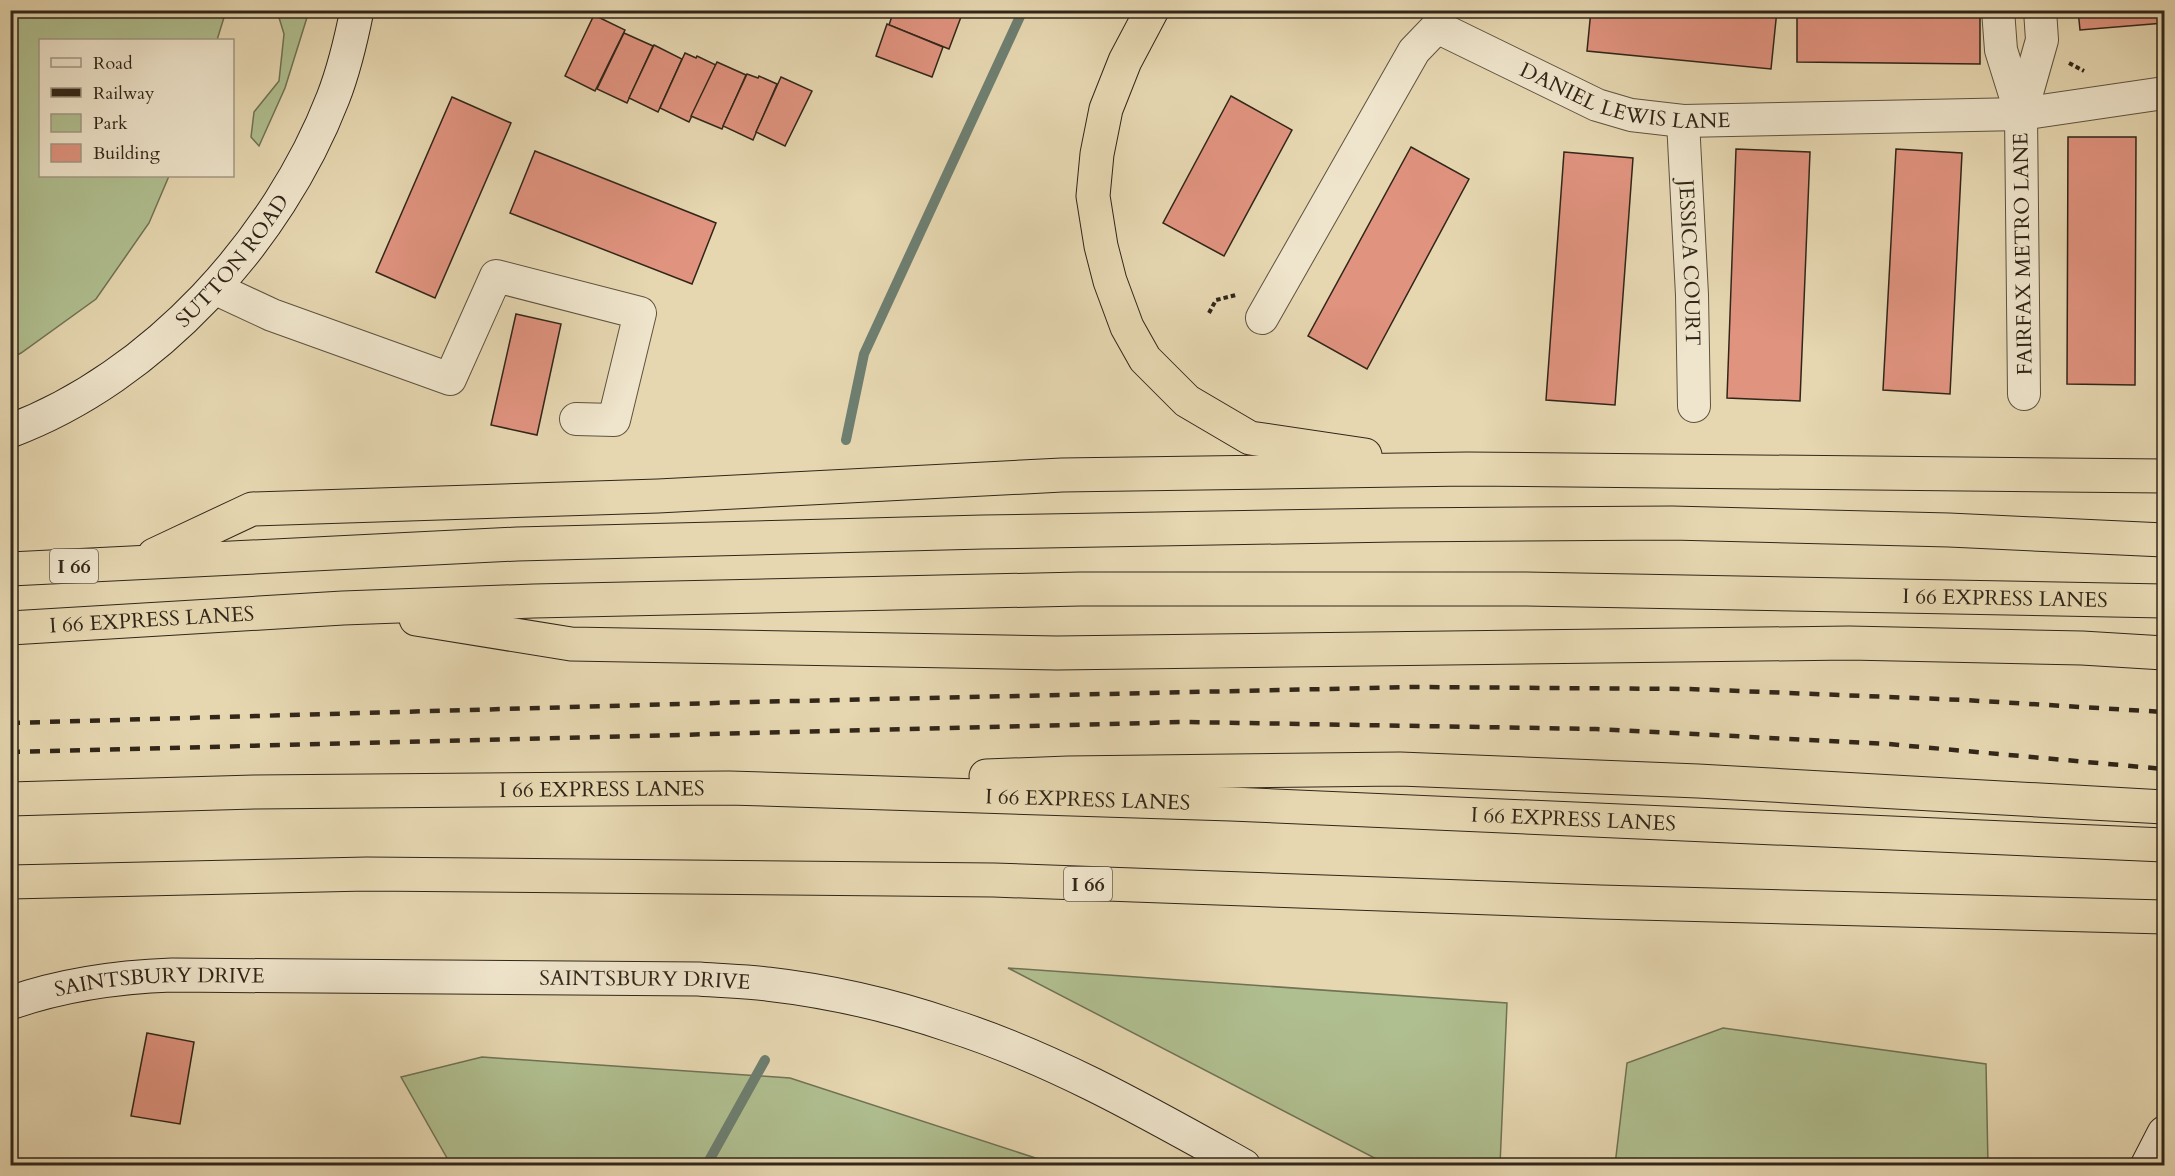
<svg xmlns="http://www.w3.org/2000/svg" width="2175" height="1176" font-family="Cardo,serif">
<rect width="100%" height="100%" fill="#e6d7b1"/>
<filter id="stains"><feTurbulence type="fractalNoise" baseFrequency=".00333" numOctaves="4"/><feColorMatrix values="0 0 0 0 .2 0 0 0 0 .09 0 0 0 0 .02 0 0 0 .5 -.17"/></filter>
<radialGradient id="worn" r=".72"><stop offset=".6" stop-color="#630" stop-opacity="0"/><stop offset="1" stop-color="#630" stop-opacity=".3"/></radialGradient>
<g fill="#b0bf90" stroke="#707254" stroke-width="1.5">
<path d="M 11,10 L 226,11 L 217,40 L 40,40 L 40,176 L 169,176 L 149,223 L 96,299 L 21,353 L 11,358 Z"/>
<path d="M 277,11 L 309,11 L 285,88 L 259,146 L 251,137 L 254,112 L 279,81 L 284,34 Z"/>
<path d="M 1008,968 L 1507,1003 L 1500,1165 L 1388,1165 Z"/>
<path d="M 1723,1028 L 1986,1064 L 1988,1165 L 1615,1165 L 1627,1063 Z"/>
<path d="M 482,1057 L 790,1078 L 1057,1165 L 451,1165 L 401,1077 Z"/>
</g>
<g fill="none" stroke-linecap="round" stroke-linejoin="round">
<g stroke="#6e7f71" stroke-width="10">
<path d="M 846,440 L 864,354 L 1023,10"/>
<path d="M 706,1166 L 765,1060"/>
</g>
</g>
<g fill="#e0937f" stroke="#312619" stroke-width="1.5">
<path d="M 894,10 L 942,10 L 961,17 L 949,49 L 889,25 Z"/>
<path d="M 1591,10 L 1777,10 L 1771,69 L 1587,51 Z"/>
<path d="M 1797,10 L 1980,10 L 1980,64 L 1797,62 Z"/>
<path d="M 2078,10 L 2164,10 L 2164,23 L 2080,30 Z"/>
<path d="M 594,15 L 625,30 L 595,91 L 565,76 Z"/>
<path d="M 887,24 L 943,47 L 932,77 L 876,56 Z"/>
<path d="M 624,33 L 653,46 L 627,103 L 597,89 Z"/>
<path d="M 654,45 L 682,59 L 658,112 L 629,98 Z"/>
<path d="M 685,53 L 696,58 L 697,56 L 716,65 L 689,122 L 660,108 Z"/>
<path d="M 717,62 L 746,75 L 722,129 L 691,116 Z"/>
<path d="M 747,74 L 758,78 L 759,76 L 777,84 L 753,140 L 723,126 Z"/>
<path d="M 781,77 L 812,91 L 785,146 L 756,132 Z"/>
<path d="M 1231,96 L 1292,130 L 1224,256 L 1163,223 Z"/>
<path d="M 452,97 L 511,123 L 435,298 L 376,272 Z"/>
<path d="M 2068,137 L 2136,137 L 2135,385 L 2067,384 Z"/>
<path d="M 1411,147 L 1469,179 L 1367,369 L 1308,336 Z"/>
<path d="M 1736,149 L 1810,152 L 1800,401 L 1727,398 Z"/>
<path d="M 1896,149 L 1962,153 L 1950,394 L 1883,390 Z"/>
<path d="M 535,151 L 716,223 L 692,284 L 510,213 Z"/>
<path d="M 1564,152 L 1633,158 L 1615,405 L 1546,400 Z"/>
<path d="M 516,314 L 561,324 L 537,435 L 491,425 Z"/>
<path d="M 147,1033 L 194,1042 L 180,1124 L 131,1116 Z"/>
</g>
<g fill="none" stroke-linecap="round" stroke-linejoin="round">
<g stroke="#5e523f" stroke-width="34">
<g id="street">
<path d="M 1998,10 L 2001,50 L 2021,114"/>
<path id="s1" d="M 1683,121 L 1692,295 L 1694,406"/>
<path d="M 214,288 L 272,315 L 450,379 L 496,276 L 640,313 L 614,420 L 576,419"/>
<path id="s2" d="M 1262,318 L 1414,51 L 1437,27 L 1597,105 L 1631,115 L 1683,121 L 2021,114 L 2164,93"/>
<path d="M 2024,394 L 2021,114 L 2042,40 L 2040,10"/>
</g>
</g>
<g stroke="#312619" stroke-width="35">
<g id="secondary">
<path id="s3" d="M 10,431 C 154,377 278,240 333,98 C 344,70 351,40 357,10"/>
<path id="s4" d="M 10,1003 C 64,984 116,977 172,975 L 699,979 C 722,981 745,981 767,984 C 829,991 890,1005 949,1025 C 1053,1058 1149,1113 1244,1166"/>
<path d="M 2147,1166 L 2164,1133"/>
</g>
</g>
<g stroke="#312619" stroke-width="35">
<g id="highway">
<path d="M 1152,10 L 1125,61 L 1106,109 L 1097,154 L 1093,196 L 1101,246 L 1110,281 L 1127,327 L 1145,359 L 1187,401 L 1250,438 L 1365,455"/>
<path d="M 154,555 L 252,509 L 658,496 L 1062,475 L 1467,469 L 2164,476"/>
<path d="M 10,569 L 517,544 L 983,532 L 1395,525 L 1672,523 L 1949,530 L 2164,540"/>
<path d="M 416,619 L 571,644 L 1057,653 L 1849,643 L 2082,648 L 2164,653"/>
<path id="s5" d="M 10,628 L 343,608 L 534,601 L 1080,589 L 1526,589 L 2164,601"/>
<path d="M 986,776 L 1068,773 L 1400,769 L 1698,781 L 2164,807"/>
<path id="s6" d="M 10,799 L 254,792 L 729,788 L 1231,804 L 2164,845"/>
<path d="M 10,882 L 367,874 L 994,880 L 1600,902 L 2164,917"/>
</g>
</g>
<g stroke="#312619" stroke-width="4" stroke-dasharray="4.5 3" stroke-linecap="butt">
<path d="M 2069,63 L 2084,71"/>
<path d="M 1209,313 L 1216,300 L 1236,295"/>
</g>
<use href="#street" stroke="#efe5cc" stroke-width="32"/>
<use href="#secondary" stroke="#efe5cc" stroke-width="33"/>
<use href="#highway" stroke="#e6d7b1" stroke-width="33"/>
<g stroke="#312619" stroke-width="4.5" stroke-dasharray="10 10" stroke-linecap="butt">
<path d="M 10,723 L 750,702 L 1414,687 L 1690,689 L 1964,700 L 2164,712"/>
<path d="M 10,752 L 1184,722 L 1596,729 L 1888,744 L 2164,769"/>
</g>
</g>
<g text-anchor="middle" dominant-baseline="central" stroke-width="5" stroke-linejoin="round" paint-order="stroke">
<g fill="#efe5cc" stroke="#6a5f4f" stroke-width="1.5">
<rect x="50" y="549" width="48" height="34" rx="4.5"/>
<rect x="1064" y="867" width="48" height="34" rx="4.5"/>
</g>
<g font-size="20" font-weight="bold" fill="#312619">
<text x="74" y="566">I 66</text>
<text x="1088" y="884">I 66</text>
</g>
<g font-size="21" fill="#312619" stroke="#efe5cc">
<text stroke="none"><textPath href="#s2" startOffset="544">DANIEL LEWIS LANE</textPath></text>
<text transform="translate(2023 254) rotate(-91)">FAIRFAX METRO LANE</text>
<text stroke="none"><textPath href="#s3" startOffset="284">SUTTON ROAD</textPath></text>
<text stroke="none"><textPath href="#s1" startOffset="142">JESSICA COURT</textPath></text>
<text stroke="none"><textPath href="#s5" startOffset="1996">I 66 EXPRESS LANES</textPath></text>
<text stroke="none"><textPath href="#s5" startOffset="142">I 66 EXPRESS LANES</textPath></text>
<text stroke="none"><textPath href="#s6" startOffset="592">I 66 EXPRESS LANES</textPath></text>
<text stroke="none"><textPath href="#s6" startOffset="1078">I 66 EXPRESS LANES</textPath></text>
<text stroke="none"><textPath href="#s6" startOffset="1564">I 66 EXPRESS LANES</textPath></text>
<text stroke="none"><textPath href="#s4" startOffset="638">SAINTSBURY DRIVE</textPath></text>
<text stroke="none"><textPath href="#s4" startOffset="152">SAINTSBURY DRIVE</textPath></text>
</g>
</g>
<rect width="2175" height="1176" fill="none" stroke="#e6d7b1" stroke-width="36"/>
<rect x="12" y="12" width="2151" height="1152" fill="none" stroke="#312619" stroke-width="3"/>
<rect x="18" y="18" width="2139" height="1140" fill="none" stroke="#312619" stroke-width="1.5"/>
<rect x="39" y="39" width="195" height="138" fill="#efe5cc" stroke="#a39984" stroke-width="1.5"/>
<rect x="51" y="58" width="30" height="9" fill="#efe5cc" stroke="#a39984" stroke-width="1.5"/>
<text x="93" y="69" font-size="18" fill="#312619">Road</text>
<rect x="51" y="88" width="30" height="9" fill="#312619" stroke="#a39984" stroke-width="1.5"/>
<text x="93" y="99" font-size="18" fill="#312619">Railway</text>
<rect x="51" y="114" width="30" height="18" fill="#b0bf90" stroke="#a39984" stroke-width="1.5"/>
<text x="93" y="129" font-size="18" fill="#312619">Park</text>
<rect x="51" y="144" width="30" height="18" fill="#e0937f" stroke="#a39984" stroke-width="1.5"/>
<text x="93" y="159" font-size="18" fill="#312619">Building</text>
<rect width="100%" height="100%" filter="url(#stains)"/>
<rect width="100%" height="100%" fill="url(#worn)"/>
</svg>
